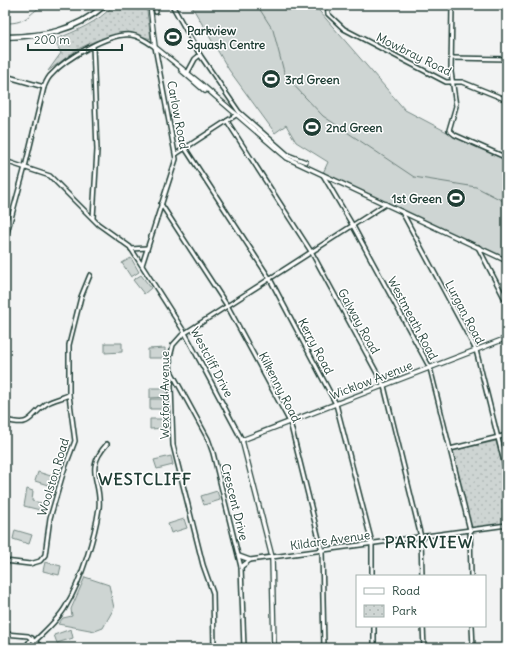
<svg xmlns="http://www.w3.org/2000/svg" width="512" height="653" font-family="Delius,sans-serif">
<defs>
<pattern id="park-dots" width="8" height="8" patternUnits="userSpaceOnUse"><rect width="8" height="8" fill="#ced5d3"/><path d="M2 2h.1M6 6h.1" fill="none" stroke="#b0b8b6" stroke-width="1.8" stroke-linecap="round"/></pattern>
</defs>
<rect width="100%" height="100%" fill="#f2f3f3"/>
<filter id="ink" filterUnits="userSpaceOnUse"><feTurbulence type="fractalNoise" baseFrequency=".025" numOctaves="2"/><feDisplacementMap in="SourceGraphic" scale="8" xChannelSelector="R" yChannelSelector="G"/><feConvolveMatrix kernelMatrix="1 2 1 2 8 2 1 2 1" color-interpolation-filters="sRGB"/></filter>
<g filter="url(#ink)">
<g fill="#ced5d3" stroke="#768984">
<path d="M 191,5 L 314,5 L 405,110 L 445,131 L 507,160 L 507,261 L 323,173 L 328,162 L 296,142 L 286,125 L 275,133 L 229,70 Z"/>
<path d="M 131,258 L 139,272 L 131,277 L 122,263 Z"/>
<path d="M 141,275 L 151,288 L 144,294 L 133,280 Z"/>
<path d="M 105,343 L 122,343 L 122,352 L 105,353 Z"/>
<path d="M 165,348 L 165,358 L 148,358 L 148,349 Z"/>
<path d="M 150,388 L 167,388 L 167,397 L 150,398 Z"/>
<rect x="150" y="399" width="17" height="10"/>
<path d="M 150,419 L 167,419 L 167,428 L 150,429 Z"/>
<path d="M 171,456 L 173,465 L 157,469 L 154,460 Z"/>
<path d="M 38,472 L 54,477 L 51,486 L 35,481 Z"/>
<path d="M 27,489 L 33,491 L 32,501 L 46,504 L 44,511 L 24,506 Z"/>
<path d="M 217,491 L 220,500 L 204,505 L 201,496 Z"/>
<path d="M 184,519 L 187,528 L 171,533 L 168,524 Z"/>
<path d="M 15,530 L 32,535 L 29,544 L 13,539 Z"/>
<path d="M 45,562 L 61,566 L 59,575 L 43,571 Z"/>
<path d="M 85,577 L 109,585 L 114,608 L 103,628 L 95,631 L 58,624 L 63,618 L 72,616 L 71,609 Z"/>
<path d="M 71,629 L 73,638 L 57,643 L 54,635 Z"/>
</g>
<g fill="url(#park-dots)" stroke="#768984">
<path d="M 114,5 L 146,5 L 151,39 L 128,32 L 95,41 L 78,49 L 48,71 L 61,53 L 54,40 C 76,31 97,23 114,5 Z"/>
<path d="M 496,441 L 507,482 L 507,523 L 471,530 L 451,451 Z"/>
</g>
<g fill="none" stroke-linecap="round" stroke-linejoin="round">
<g stroke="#6d807b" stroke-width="1">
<path d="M 257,5 L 273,30 L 284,72 L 288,79 L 323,116 L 414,177 L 476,187 L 507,203"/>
<path d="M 5,23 C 30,24 28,11 46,5"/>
</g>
<g stroke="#1f3d34" stroke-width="6">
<g id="minor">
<path d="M 155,5 L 156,12"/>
<path d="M 172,5 L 200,55 L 239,112 L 288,155 L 306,162"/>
<path d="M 327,5 L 328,14 L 344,29 L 446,82 L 462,82 L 507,100"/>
<path d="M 452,5 L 451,72 L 456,106 L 449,130 L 455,135 L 507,158"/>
<path d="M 451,58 L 507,59"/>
<path d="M 187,74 L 195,59 L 200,55"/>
<path d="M 5,76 L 44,87"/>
<path d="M 227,121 L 312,253 L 384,386 L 421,537 L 422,576"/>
<path d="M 185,148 L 270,279 L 336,404 L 372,543 L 372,576"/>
<path d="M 176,154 L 236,115"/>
<path d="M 5,161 L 50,176 L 98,224 L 130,247 L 185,333 L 242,440"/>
<path d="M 323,175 L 353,226 L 430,368 L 470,530 L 471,576"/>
<path d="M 161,204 L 228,307 L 290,422 L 322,551 L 324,648"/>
<path d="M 402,212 L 476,350 L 507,474"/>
<path d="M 93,218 L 97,150 L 93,46"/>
<path d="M 5,240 L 25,167 L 44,87 C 46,82 48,77 52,74 C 65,59 110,32 131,35 C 140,36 148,42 155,47 L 176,159 L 142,265"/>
<path d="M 478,247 L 507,303"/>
<path d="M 131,249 L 147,248"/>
<path d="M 172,373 L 208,439 L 213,453 L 241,567 L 244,648"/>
<path d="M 5,420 C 33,427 27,418 46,404 C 52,400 62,398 69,395"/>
<path d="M 450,449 L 507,435"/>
<path d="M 239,556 L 250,560"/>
<path d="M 5,561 L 30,564 L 40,561 L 45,555 L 50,518 L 64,470 L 75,441 L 69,395 L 69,345 L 81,297 L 90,275"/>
<path d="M 241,567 L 250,560 L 272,557 L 507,525"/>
<path d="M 374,626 L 374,648"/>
<path d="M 423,626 L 424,648"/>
<path d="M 472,626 L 473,648"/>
<path d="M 5,634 L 28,636 L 43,648"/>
<path d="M 36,640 C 46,630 59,619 66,606 C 81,581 95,536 99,508 C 102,480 83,471 107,444"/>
<path d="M 25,648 L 32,638"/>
<path d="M 214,648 L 213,593 L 203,565 L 173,445 L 170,357 L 173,345 L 182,335 L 386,204"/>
</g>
</g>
<g stroke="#1f3d34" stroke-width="6">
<g id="tertiary">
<path d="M 150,5 L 155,47 L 200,83 L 287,158 L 507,261"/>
<path d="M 181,70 L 205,91"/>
<path d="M 274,648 L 272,557 L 242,440 L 507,338"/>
</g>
</g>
<g stroke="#1f3d34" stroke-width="7">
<path id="secondary" d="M 5,37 C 44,36 74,32 105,5"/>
</g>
<use href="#minor" stroke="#fff" stroke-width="3"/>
<use href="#tertiary" stroke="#fff" stroke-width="3.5"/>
<use href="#secondary" stroke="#fff" stroke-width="4"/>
</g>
</g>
<defs>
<g id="stadium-disc" transform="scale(1)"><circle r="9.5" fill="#1f3d34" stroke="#fff"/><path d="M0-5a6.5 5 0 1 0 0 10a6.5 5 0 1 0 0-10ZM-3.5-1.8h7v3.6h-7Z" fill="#fff"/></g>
</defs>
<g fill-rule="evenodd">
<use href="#stadium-disc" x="173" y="37"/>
<use href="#stadium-disc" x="271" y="79"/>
<use href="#stadium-disc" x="312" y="127"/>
<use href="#stadium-disc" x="456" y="198"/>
</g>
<g text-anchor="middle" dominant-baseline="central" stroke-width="3" stroke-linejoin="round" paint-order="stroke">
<g font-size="12" font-weight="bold" fill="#1f3d34" stroke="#fff" text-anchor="start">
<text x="187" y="30">Parkview<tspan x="187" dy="14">Squash Centre</tspan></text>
<text x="285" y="79">3rd Green</text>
<text x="326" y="127">2nd Green</text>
<text x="442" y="198" text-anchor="end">1st Green</text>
</g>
<g font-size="12" fill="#1f3d34" stroke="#fff">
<text transform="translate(414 54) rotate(26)">Mowbray Road</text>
<text transform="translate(178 115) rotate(79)">Carlow Road</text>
<text transform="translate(465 312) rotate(62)">Lurgan Road</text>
<text transform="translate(413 318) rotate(62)">Westmeath Road</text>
<text transform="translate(359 321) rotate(61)">Galway Road</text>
<text transform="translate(316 346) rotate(62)">Kerry Road</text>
<text transform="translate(212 362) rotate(62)">Westcliff Drive</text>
<text transform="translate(371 380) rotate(-21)">Wicklow Avenue</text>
<text transform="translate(280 387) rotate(63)">Kilkenny Road</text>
<text transform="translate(164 395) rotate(-90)">Wexford Avenue</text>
<text transform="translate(53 477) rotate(-73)">Woolston Road</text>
<text transform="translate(235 502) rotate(76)">Crescent Drive</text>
<text transform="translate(330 540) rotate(-8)">Kildare Avenue</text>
</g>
<g font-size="16" font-weight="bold" letter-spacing="1" fill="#1f3d34" stroke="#fff">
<text x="145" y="479">WESTCLIFF</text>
<text x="429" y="542">PARKVIEW</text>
</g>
</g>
<rect width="512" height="653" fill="none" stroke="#fff" stroke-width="20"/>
<rect x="10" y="10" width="492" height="633" fill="none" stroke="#1f3d34" stroke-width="1.5" filter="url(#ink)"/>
<rect x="356" y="575" width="130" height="52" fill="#ffffff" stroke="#a5b1ae"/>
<rect x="364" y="588" width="20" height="6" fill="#ffffff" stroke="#a5b1ae"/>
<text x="392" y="595" font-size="12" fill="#1f3d34">Road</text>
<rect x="364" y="605" width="20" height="12" fill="url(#park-dots)" stroke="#a5b1ae"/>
<text x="392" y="615" font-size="12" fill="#1f3d34">Park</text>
<path d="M28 44v6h94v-6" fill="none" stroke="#1f3d34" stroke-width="2"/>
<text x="34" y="44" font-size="12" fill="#1f3d34" stroke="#ffffff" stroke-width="3" paint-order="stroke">200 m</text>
</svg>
